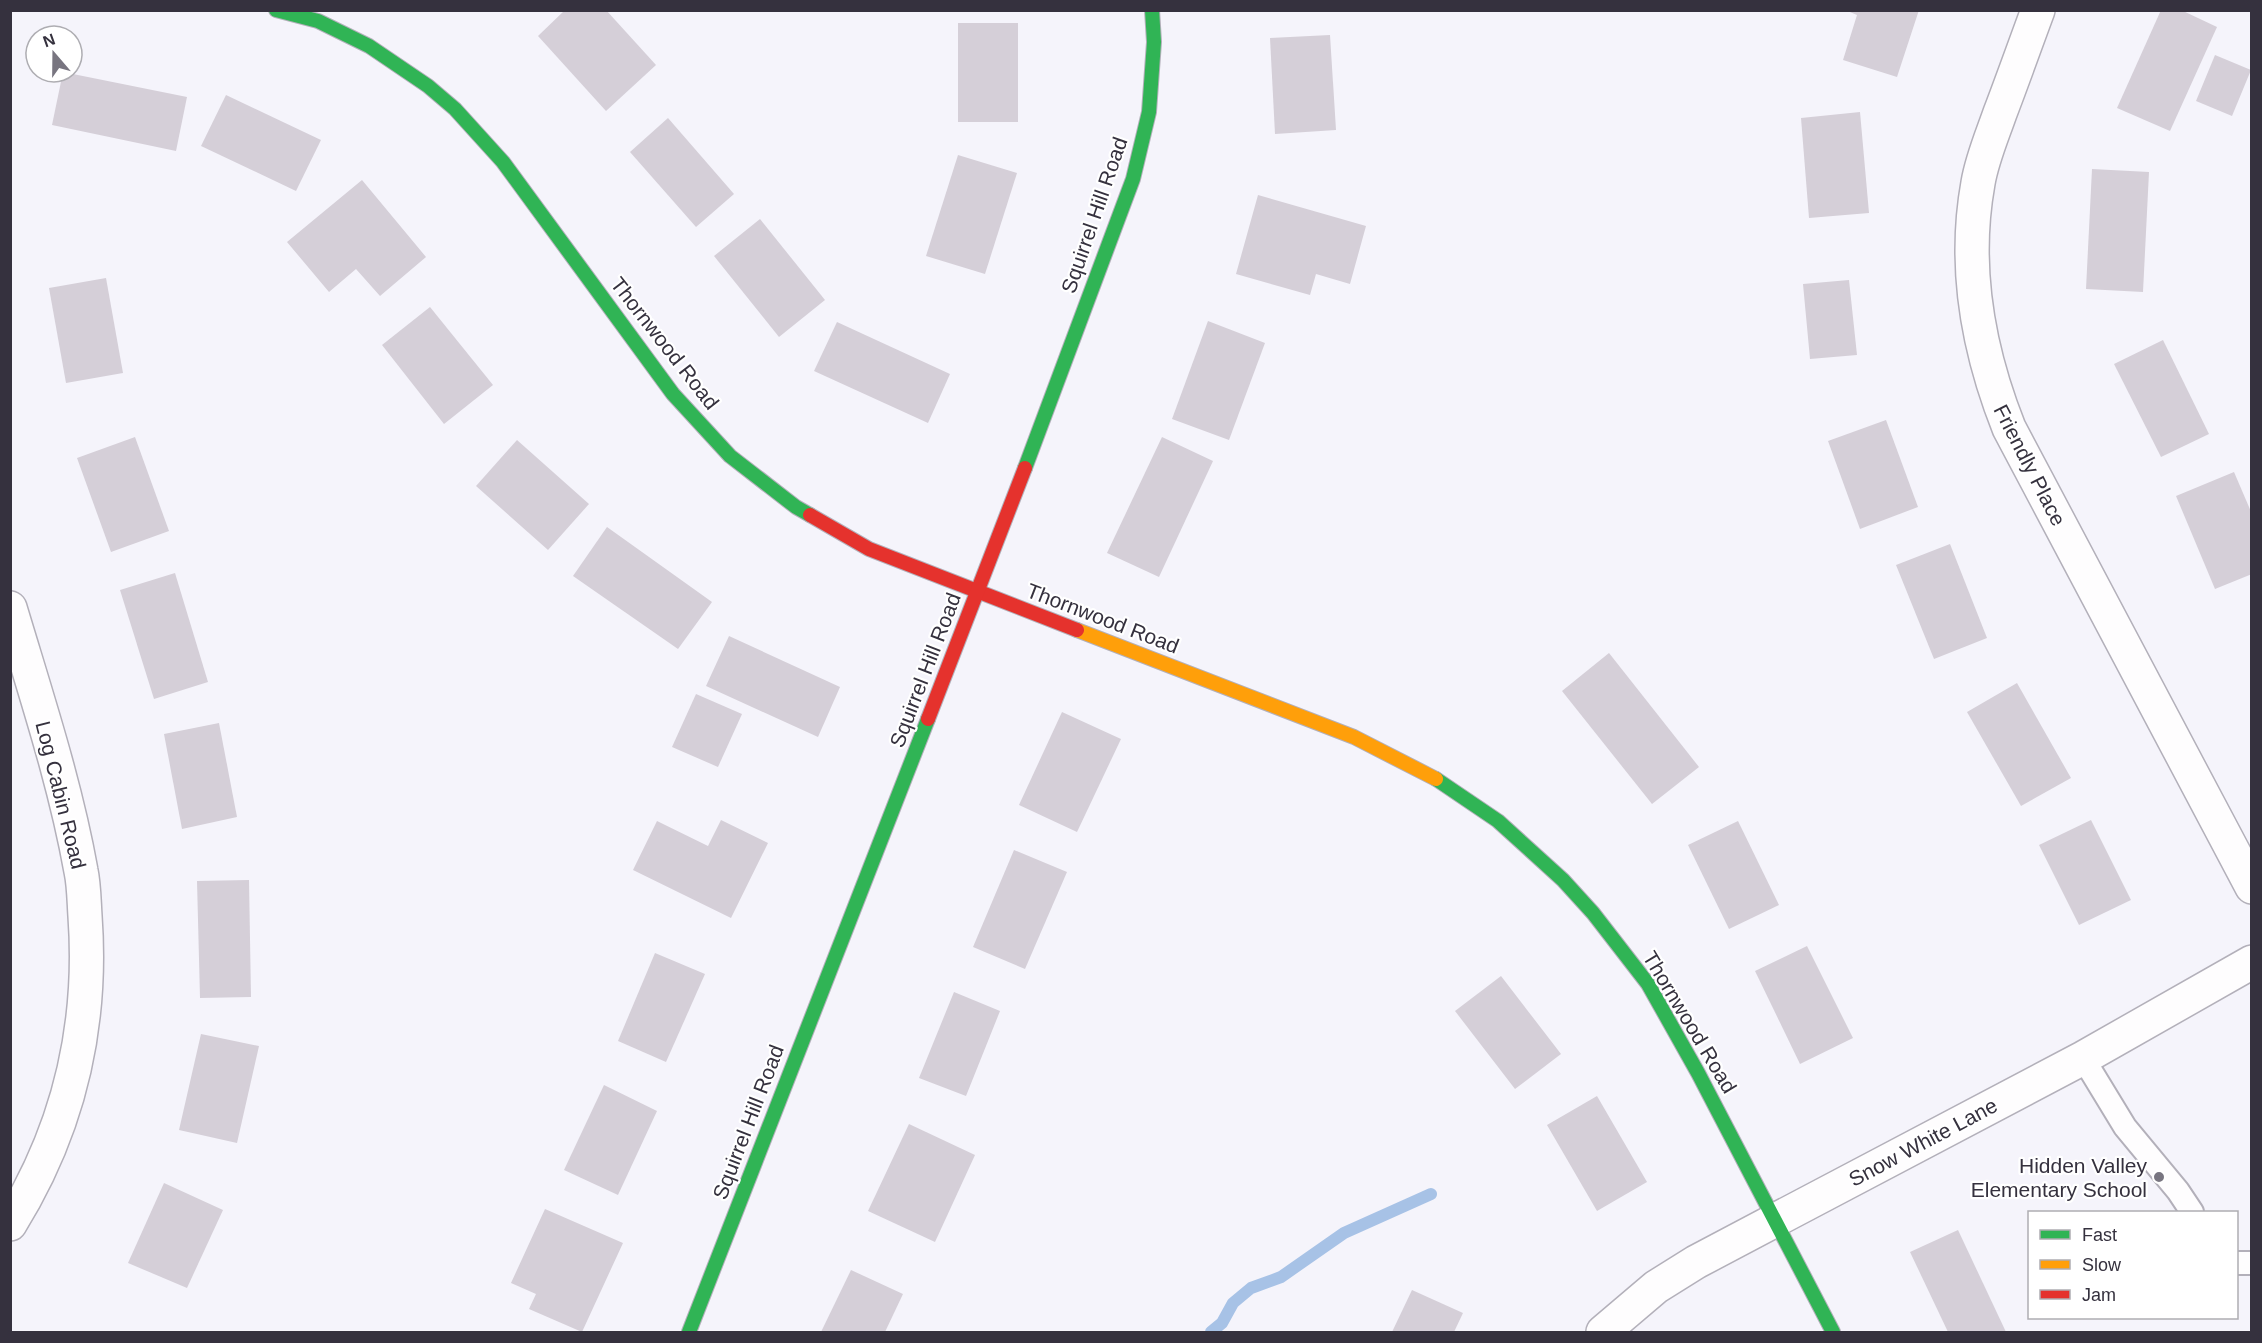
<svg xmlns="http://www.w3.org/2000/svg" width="2262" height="1343" font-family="Arial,sans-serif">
<rect width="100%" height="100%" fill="#f5f4fb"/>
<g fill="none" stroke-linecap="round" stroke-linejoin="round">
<path stroke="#a7c2e6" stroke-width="12" d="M 1211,1332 L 1222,1323 L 1233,1303 L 1251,1288 L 1281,1277 L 1344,1233 L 1431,1194"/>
</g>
<g fill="#d5cfd8">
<path d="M 565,10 L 606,10 L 656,65 L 606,111 L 538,36 Z"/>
<path d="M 1919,10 L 1897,77 L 1843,60 L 1857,15 L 1845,10 Z"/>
<path d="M 2161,10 L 2181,10 L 2217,27 L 2170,131 L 2117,108 Z"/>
<rect x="958" y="23" width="60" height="99"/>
<path d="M 1330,35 L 1336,130 L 1275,134 L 1270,38 Z"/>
<path d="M 2215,55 L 2251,70 L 2232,116 L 2196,101 Z"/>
<path d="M 63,72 L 187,97 L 176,151 L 52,125 Z"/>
<path d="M 226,95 L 321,140 L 296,191 L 201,146 Z"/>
<path d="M 1860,112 L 1869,213 L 1809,218 L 1801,118 Z"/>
<path d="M 668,118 L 734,194 L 696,227 L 630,152 Z"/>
<path d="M 958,155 L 1017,173 L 985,274 L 926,256 Z"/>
<path d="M 2092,169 L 2149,172 L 2143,292 L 2086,289 Z"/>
<path d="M 362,180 L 426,257 L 380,296 L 356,269 L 329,292 L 287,242 Z"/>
<path d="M 1258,195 L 1366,226 L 1350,284 L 1316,274 L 1310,295 L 1236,274 Z"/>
<path d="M 760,219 L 825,300 L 779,337 L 714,256 Z"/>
<path d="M 106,278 L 123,373 L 66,383 L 49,288 Z"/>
<path d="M 1849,280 L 1857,355 L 1810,359 L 1803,284 Z"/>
<path d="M 430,307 L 493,385 L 444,424 L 382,345 Z"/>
<path d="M 1208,321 L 1265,343 L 1229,440 L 1172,419 Z"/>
<path d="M 837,322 L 950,374 L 928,423 L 814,371 Z"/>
<path d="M 2163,340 L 2209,434 L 2161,457 L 2114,364 Z"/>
<path d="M 1886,420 L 1918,507 L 1860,529 L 1828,441 Z"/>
<path d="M 135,437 L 169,531 L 111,552 L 77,458 Z"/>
<path d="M 1162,437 L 1213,461 L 1159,577 L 1107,553 Z"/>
<path d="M 517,440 L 589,504 L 548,550 L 476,486 Z"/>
<path d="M 2234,472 L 2252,514 L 2252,574 L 2215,589 L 2176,496 Z"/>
<path d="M 607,527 L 712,602 L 678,649 L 573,576 Z"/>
<path d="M 1950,544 L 1987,638 L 1934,659 L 1896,565 Z"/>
<path d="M 175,573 L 208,682 L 154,699 L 120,590 Z"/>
<path d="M 729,636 L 840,687 L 818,737 L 706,686 Z"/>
<path d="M 1609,653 L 1699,767 L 1652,804 L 1562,691 Z"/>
<path d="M 2017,683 L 2071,778 L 2021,806 L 1967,712 Z"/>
<path d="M 696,694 L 742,714 L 718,767 L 672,747 Z"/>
<path d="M 1062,712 L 1121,739 L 1077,832 L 1019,805 Z"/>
<path d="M 219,723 L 237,817 L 182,829 L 164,734 Z"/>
<path d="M 721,820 L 768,843 L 731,918 L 633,870 L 657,821 L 708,846 Z"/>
<path d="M 2091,820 L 2131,900 L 2079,925 L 2039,845 Z"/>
<path d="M 1738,821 L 1779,905 L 1729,929 L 1688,845 Z"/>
<path d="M 1014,850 L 1067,872 L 1025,969 L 973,947 Z"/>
<path d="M 249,880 L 251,997 L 200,998 L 197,881 Z"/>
<path d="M 1807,946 L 1853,1038 L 1800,1064 L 1755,971 Z"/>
<path d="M 655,953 L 705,974 L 666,1062 L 618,1041 Z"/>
<path d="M 1501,976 L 1561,1054 L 1515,1089 L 1455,1011 Z"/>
<path d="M 954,992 L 1000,1011 L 966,1096 L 919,1078 Z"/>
<path d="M 201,1034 L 259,1046 L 237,1143 L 179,1130 Z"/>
<path d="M 604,1085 L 657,1111 L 618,1195 L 564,1170 Z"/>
<path d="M 1597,1096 L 1647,1182 L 1597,1211 L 1547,1125 Z"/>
<path d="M 909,1124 L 975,1155 L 935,1242 L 868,1211 Z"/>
<path d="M 164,1183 L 223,1210 L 187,1288 L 128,1263 Z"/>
<path d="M 545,1209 L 623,1243 L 582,1332 L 529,1309 L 536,1294 L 511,1283 Z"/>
<path d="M 1958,1230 L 2006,1332 L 1948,1332 L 1910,1252 Z"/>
<path d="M 851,1270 L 903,1294 L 885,1332 L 821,1332 Z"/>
<path d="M 1412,1290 L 1463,1313 L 1454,1332 L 1392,1332 Z"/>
</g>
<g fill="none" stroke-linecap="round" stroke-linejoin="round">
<g stroke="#b3b0ba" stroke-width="26">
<g id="lane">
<path d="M 2083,1058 L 2125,1127 L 2178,1191 L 2192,1212"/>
<path d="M 2236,1263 L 2252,1263"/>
</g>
</g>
<g stroke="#b3b0ba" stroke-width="36">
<g id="street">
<path d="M 2038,10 C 2025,45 2013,79 2000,113 C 1992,136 1982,159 1978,183 C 1963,266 1978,350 2009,428 L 2252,887"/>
<path d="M 10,608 C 36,695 65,782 81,871 C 84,885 84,901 85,916 C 93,1027 69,1129 10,1224"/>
<path d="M 1603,1332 L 1656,1287 L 1696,1262 L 2083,1058 L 2252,962"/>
</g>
</g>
<g stroke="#b3b0ba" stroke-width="16">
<g id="fast">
<path d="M 276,10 L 318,21 L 369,46 L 428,86 L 455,109 L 503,162 L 673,394 L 730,456 L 796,507 L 810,515"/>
<path d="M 1025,468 L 1133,179 L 1149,112 L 1154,42 L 1152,10"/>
<path d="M 1436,779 L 1498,821 L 1563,880 L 1593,913 L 1648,984 L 1698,1073 L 1833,1332"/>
<path d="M 689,1332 L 928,719"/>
</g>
</g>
<g stroke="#b3b0ba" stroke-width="16">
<path id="slow" d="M 1077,630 L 1354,737 L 1436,779"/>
</g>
<g stroke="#b3b0ba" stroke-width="16">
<g id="jam">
<path d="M 810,515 L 869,549 L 1077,630"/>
<path d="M 928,719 L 1025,468"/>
</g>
</g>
<use href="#lane" stroke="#fefdfe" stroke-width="22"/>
<use href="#street" stroke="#fefdfe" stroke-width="33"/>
<use href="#fast" stroke="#30b455" stroke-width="14"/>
<use href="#slow" stroke="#ff9f0a" stroke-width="14"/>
<use href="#jam" stroke="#e5322d" stroke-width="14"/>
</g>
<circle fill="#787580" stroke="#fff" stroke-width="2" cx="2159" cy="1177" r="6"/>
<g text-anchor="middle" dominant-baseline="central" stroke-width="4.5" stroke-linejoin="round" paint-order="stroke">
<g font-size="21" fill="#35313e" stroke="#fff">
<text transform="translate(1094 215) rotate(-71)">Squirrel Hill Road</text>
<text transform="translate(665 343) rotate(52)">Thornwood Road</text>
<text transform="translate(2030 465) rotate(63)">Friendly Place</text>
<text transform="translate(1103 618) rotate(21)">Thornwood Road</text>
<text transform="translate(925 670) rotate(-69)">Squirrel Hill Road</text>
<text transform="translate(61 795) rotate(76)">Log Cabin Road</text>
<text transform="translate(1690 1022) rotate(59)">Thornwood Road</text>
<text transform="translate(748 1122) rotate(-69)">Squirrel Hill Road</text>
<text transform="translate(1923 1142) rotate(-28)">Snow White Lane</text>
</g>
<g font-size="21" fill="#35313e" stroke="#fff" text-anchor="end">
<text x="2147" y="1165">Hidden Valley<tspan x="2147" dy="24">Elementary School</tspan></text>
</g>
</g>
<rect width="2262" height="1343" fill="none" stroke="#35313e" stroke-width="24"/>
<rect x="2028" y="1211" width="210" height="108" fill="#ffffff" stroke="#aeadb2" stroke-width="1.5"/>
<rect x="2040" y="1230" width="30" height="9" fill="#30b455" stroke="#aeadb2" stroke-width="1.5"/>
<text x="2082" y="1241" font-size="18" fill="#35313e">Fast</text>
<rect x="2040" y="1260" width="30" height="9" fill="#ff9f0a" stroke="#aeadb2" stroke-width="1.5"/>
<text x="2082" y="1271" font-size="18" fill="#35313e">Slow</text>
<rect x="2040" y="1290" width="30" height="9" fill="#e5322d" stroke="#aeadb2" stroke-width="1.5"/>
<text x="2082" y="1301" font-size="18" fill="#35313e">Jam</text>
<g transform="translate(54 54) rotate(340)"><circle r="28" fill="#ffffff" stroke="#aeadb2" stroke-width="1.5"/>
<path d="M0-4.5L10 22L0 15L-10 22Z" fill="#787580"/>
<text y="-9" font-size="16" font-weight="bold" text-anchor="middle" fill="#35313e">N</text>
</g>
</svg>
